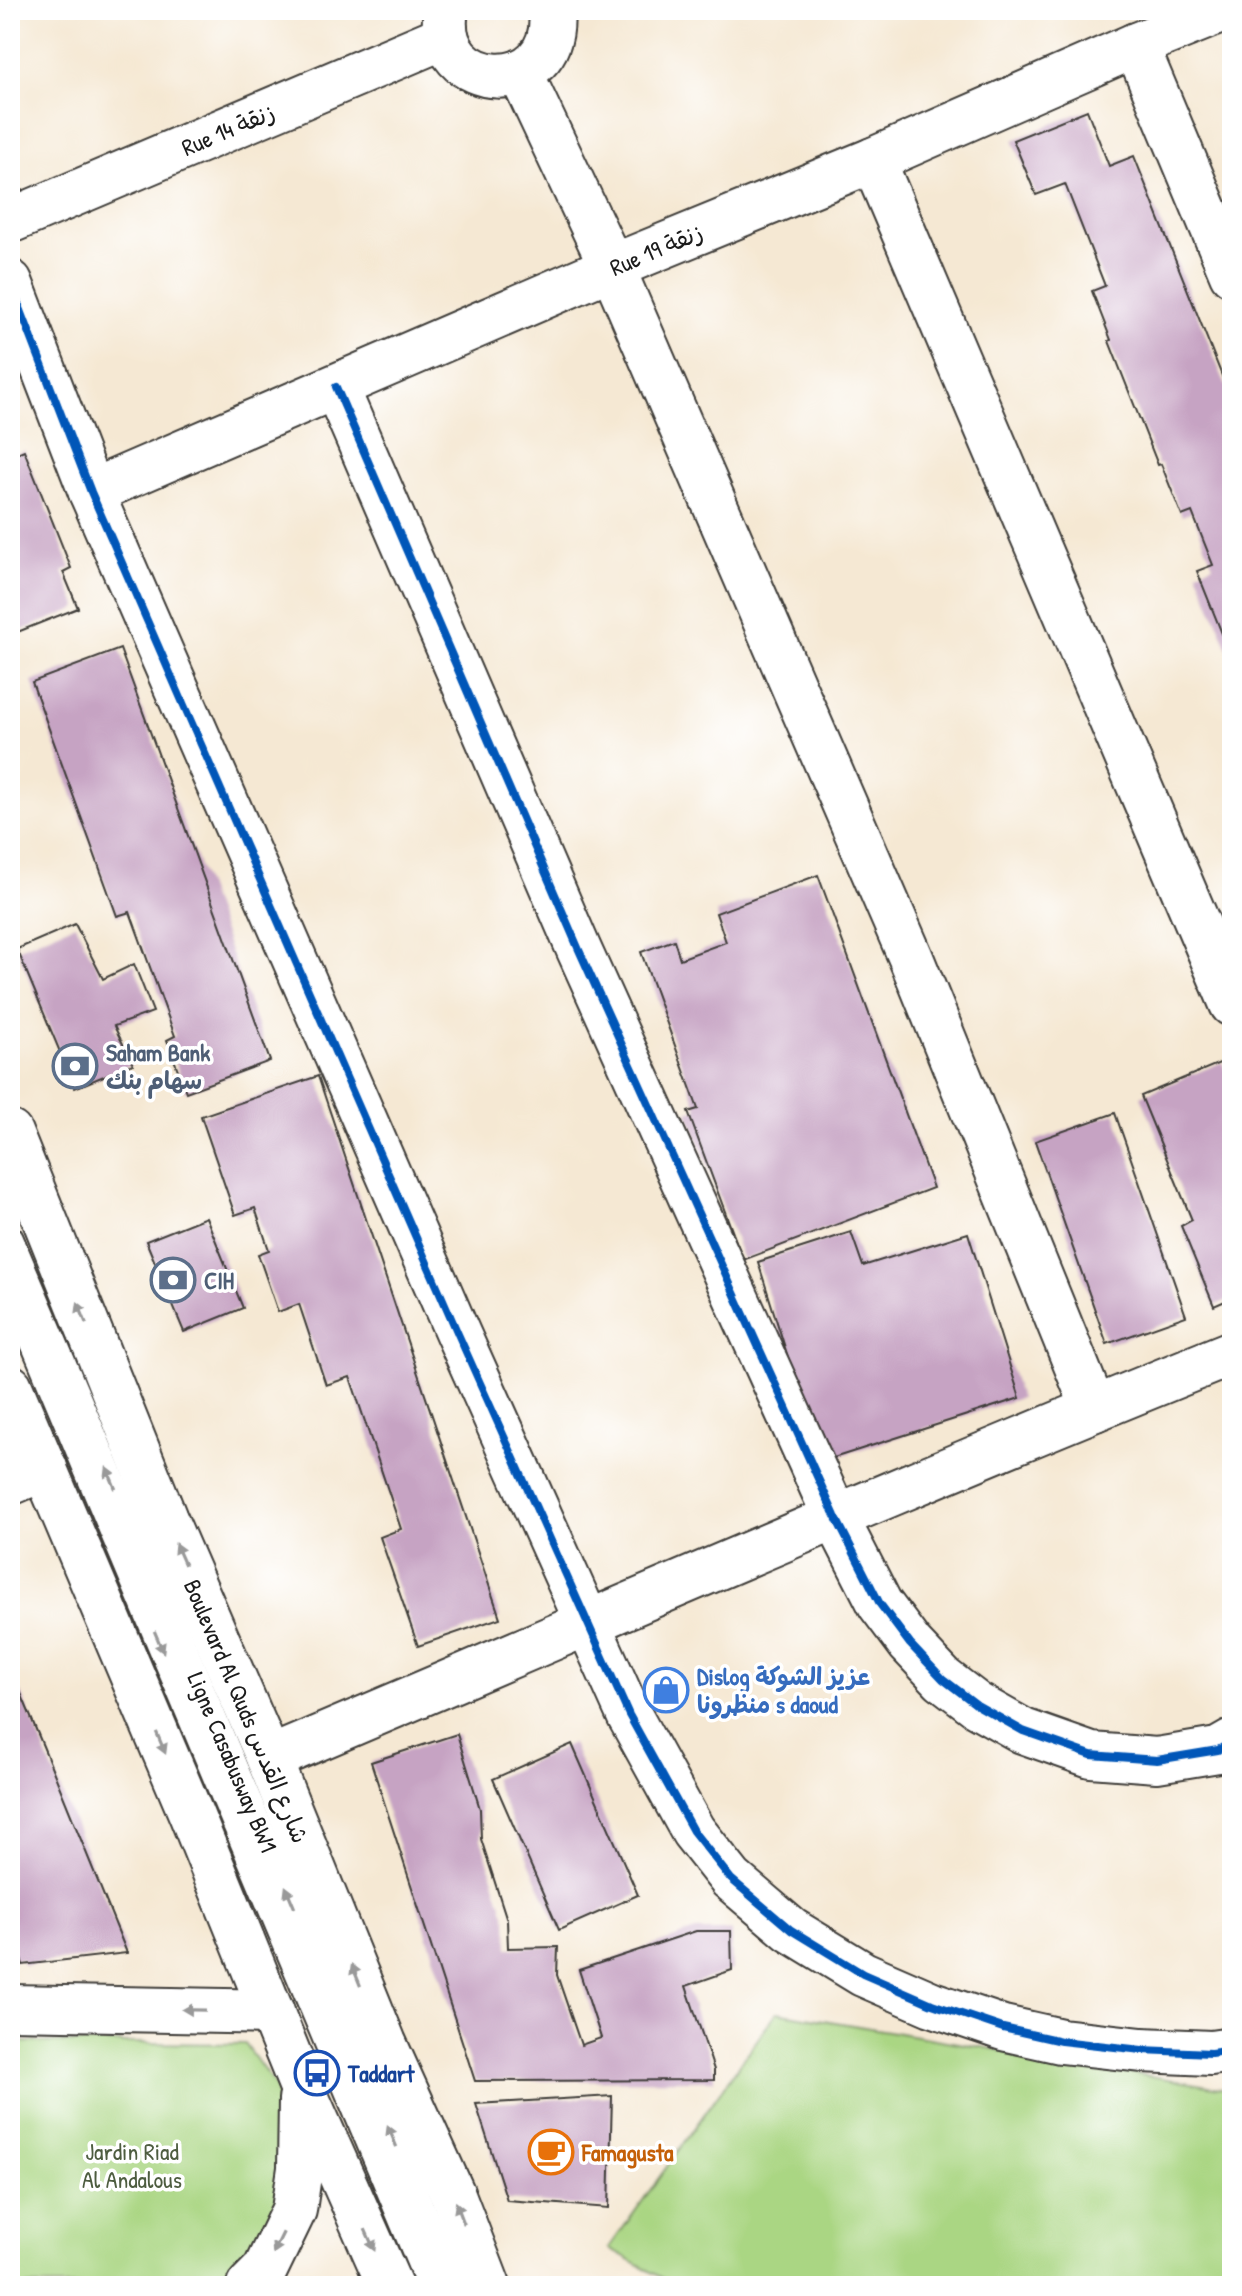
<svg xmlns="http://www.w3.org/2000/svg" width="1242" height="2296" font-family="'Patrick Hand','Playpen Sans Arabic',sans-serif">
<rect width="100%" height="100%" fill="#fff"/>
<filter id="ink" filterUnits="userSpaceOnUse"><feTurbulence type="fractalNoise" baseFrequency=".0125" numOctaves="2"/><feDisplacementMap in="SourceGraphic" scale="16" xChannelSelector="R" yChannelSelector="G"/><feConvolveMatrix kernelMatrix="1 2 1 2 8 2 1 2 1" color-interpolation-filters="sRGB"/></filter>
<filter id="wash" filterUnits="userSpaceOnUse"><feTurbulence type="fractalNoise" baseFrequency=".006" numOctaves="4" result="noise"/><feDisplacementMap in="SourceGraphic" scale="32" xChannelSelector="R" yChannelSelector="G"/><feGaussianBlur stdDeviation="1.8" result="paint"/><feColorMatrix in="noise" values="0 0 0 0 0 0 0 0 0 0 0 0 0 0 0 0 0 1.4 0 .05"/><feComposite in="paint" operator="in"/></filter>
<g filter="url(#wash)">
<rect width="100%" height="100%" fill="#f5e8d3"/>
<g fill="#aad683" stroke="#637950" stroke-width="2">
<path d="M 777,2012 L 1232,2090 L 1232,2286 L 677,2286 L 609,2248 Z"/>
<path d="M 10,2042 L 245,2044 L 276,2087 L 281,2148 L 280,2216 L 228,2286 L 10,2286 Z"/>
</g>
<g id="blocks">
<g fill="#c6a3c3">
<path d="M 1087,110 L 1109,166 L 1134,156 L 1232,401 L 1232,650 L 1229,651 L 1197,571 L 1213,565 L 1192,512 L 1182,516 L 1161,464 L 1158,465 L 1109,341 L 1111,340 L 1092,291 L 1105,286 L 1065,184 L 1036,195 L 1013,140 Z"/>
<path d="M 24,450 L 71,568 L 63,572 L 78,608 L 10,635 L 10,456 Z"/>
<path d="M 120,649 L 270,1061 L 186,1092 L 167,1040 L 175,1036 L 130,912 L 117,916 L 32,682 Z"/>
<path d="M 818,875 L 933,1188 L 743,1260 L 688,1112 L 698,1109 L 641,952 L 674,940 L 680,959 L 726,942 L 716,913 Z"/>
<path d="M 75,924 L 103,979 L 134,964 L 153,1012 L 114,1026 L 133,1064 L 75,1088 L 17,949 Z"/>
<path d="M 1222,1062 L 1232,1086 L 1232,1298 L 1214,1306 L 1181,1226 L 1192,1220 L 1141,1096 Z"/>
<path d="M 318,1076 L 500,1618 L 418,1646 L 380,1537 L 401,1529 L 350,1377 L 326,1385 L 299,1304 L 278,1312 L 258,1254 L 269,1250 L 255,1208 L 235,1215 L 201,1116 Z"/>
<path d="M 1115,1113 L 1186,1316 L 1107,1344 L 1035,1141 Z"/>
<path d="M 206,1217 L 243,1308 L 184,1332 L 146,1241 Z"/>
<path d="M 851,1232 L 863,1266 L 968,1233 L 1020,1398 L 821,1462 L 758,1262 Z"/>
<path d="M 10,1667 L 45,1751 L 127,1953 L 23,1965 L 21,1958 L 10,1962 Z"/>
<path d="M 457,1734 L 480,1809 L 481,1839 L 507,1920 L 508,1948 L 558,1947 L 557,1975 L 581,2045 L 601,2038 L 579,1970 L 696,1931 L 731,1931 L 732,1970 L 686,1986 L 714,2070 L 714,2080 L 475,2081 L 371,1762 Z"/>
<path d="M 572,1744 L 638,1895 L 559,1930 L 493,1779 Z"/>
<path d="M 612,2096 L 609,2208 L 507,2200 L 476,2104 Z"/>
</g>
</g>
</g>
<g filter="url(#ink)">
<use href="#blocks" fill-opacity="0" stroke="#3d3b37" stroke-width="2"/>
<g fill="none" stroke-linecap="round" stroke-linejoin="round">
<g stroke="#3d3b37" stroke-width="30">
<g id="lane">
<path d="M 10,1239 L 454,2286"/>
<path d="M 10,1286 L 430,2286"/>
</g>
</g>
<g stroke="#3d3b37" stroke-width="48">
<g id="street">
<path d="M 446,10 C 431,93 561,102 551,10"/>
<path d="M 1136,45 L 1232,274"/>
<path d="M 520,72 L 612,267 L 911,958 L 1094,1409"/>
<path d="M 873,160 L 1232,1004"/>
<path d="M 10,221 L 446,36"/>
<path d="M 10,282 L 91,492 L 458,1334 L 629,1715 L 693,1831 L 731,1879 L 791,1930 L 863,1974 L 932,2004 L 1003,2028 L 1061,2041 L 1142,2050 L 1211,2053 L 1232,2050"/>
<path d="M 336,387 L 579,950 L 835,1516 L 880,1604 L 910,1644 L 943,1679 L 977,1705 L 1023,1731 L 1091,1755 L 1157,1760 L 1218,1750 L 1232,1742"/>
<path d="M 91,492 L 612,267 L 873,160 L 1136,45 L 1223,10"/>
<path d="M 10,1483 L 45,1468"/>
<path d="M 269,1759 C 590,1623 909,1483 1232,1353"/>
<path d="M 10,2007 L 272,2012"/>
</g>
</g>
<g stroke="#3d3b37" stroke-width="48">
<g id="primary">
<path d="M 10,1133 L 165,1519 L 269,1759 L 384,2043 L 453,2195 L 488,2286"/>
<path d="M 10,1387 L 191,1814 L 301,2085 L 390,2286"/>
<path d="M 249,2286 L 265,2270 L 294,2210 L 300,2168 L 301,2099"/>
</g>
</g>
<use href="#lane" stroke="#fff" stroke-width="26"/>
<use href="#street" stroke="#fff" stroke-width="44"/>
<use href="#primary" stroke="#fff" stroke-width="44"/>
<g stroke="#fff" stroke-width="13">
<g id="cycleway">
<path d="M 10,282 L 91,492 L 458,1334 L 629,1715 L 693,1831 L 731,1879 L 791,1930 L 863,1974 L 932,2004 L 1003,2028 L 1061,2041 L 1142,2050 L 1211,2053 L 1232,2050"/>
<path d="M 336,387 L 579,950 L 835,1516 L 880,1604 L 910,1644 L 943,1679 L 977,1705 L 1023,1731 L 1091,1755 L 1157,1760 L 1218,1750 L 1232,1742"/>
</g>
</g>
<use href="#cycleway" stroke="#0057b8" stroke-width="8"/>
</g>
<defs><path id="oneway-solid" d="M-6-.8H1V-3.2L6.5 0L1 3.2V.8H-6Z" transform="scale(2)"/></defs>
<g fill="#999">
<use href="#oneway-solid" transform="translate(82 1313) rotate(-112)"/>
<use href="#oneway-solid" transform="translate(111 1478) rotate(-113)"/>
<use href="#oneway-solid" transform="translate(180 1554) rotate(-114)"/>
<use href="#oneway-solid" transform="translate(159 1642) rotate(67)"/>
<use href="#oneway-solid" transform="translate(161 1743) rotate(67)"/>
<use href="#oneway-solid" transform="translate(290 1897) rotate(-113)"/>
<use href="#oneway-solid" transform="translate(356 1975) rotate(-112)"/>
<use href="#oneway-solid" transform="translate(194 2010) rotate(-179)"/>
<use href="#oneway-solid" transform="translate(392 2136) rotate(-113)"/>
<use href="#oneway-solid" transform="translate(460 2213) rotate(-111)"/>
<use href="#oneway-solid" transform="translate(370 2240) rotate(66)"/>
<use href="#oneway-solid" transform="translate(278 2243) rotate(116)"/>
</g>
</g>
<defs>
<g id="bank-ring" transform="scale(2.3)"><circle r="9.5" fill="#fff" stroke="#5c6f8a" stroke-width="1.5"/><path d="M-6-4H6V4H-6ZM0-2.3a2.3 2.3 0 1 0 0 4.6a2.3 2.3 0 1 0 0-4.6Z" fill="#5c6f8a"/></g>
<g id="shop-ring" transform="scale(2.3)"><circle r="9.5" fill="#fff" stroke="#3f7fe0" stroke-width="1.5"/><path d="M-5-2.5h2.3a2.7 3.5 0 0 1 5.4 0H5L5.5 6h-11ZM-1.5-2.5h3a1.5 2.3 0 0 0-3 0Z" fill="#3f7fe0"/></g>
<g id="bus-ring" transform="scale(2.3)"><circle r="9.5" fill="#fff" stroke="#1a4fb4" stroke-width="1.5"/><path d="M-5-6H5V4H4V6H2V4H-2V6H-4V4H-5ZM-3.5-4V0h7V-4ZM-3.5 1.2v1.5H-2V1.2ZM2 1.2v1.5H3.5V1.2Z" fill="#1a4fb4"/></g>
<g id="cafe-ring" transform="scale(2.3)"><circle r="9.5" fill="#fff" stroke="#e8710a" stroke-width="1.5"/><path d="M-5.5-4.5H6V0H3Q3 3.5 0 3.5H-2.5Q-5.5 3.5-5.5 0ZM3-3.2v2h1.7v-2ZM-6 4.5H4V6H-6Z" fill="#e8710a"/></g>
</defs>
<g fill-rule="evenodd">
<use href="#bank-ring" x="75" y="1066"/>
<use href="#bank-ring" x="173" y="1280"/>
<use href="#shop-ring" x="666" y="1690"/>
<use href="#bus-ring" x="317" y="2073"/>
<use href="#cafe-ring" x="551" y="2152"/>
</g>
<g text-anchor="middle" dominant-baseline="central" stroke-width="7" stroke-linejoin="round" paint-order="stroke">
<g font-size="24" fill="#1c1c1c" stroke="#fff">
<text transform="translate(228 129) rotate(-23)">Rue 14 زنقة</text>
<text transform="translate(656 249) rotate(-23)">Rue 19 زنقة</text>
<text transform="translate(247 1711) rotate(67)">Boulevard Al Quds شارع القدس</text>
<text transform="translate(233 1762) rotate(67)">Ligne Casabusway BW1</text>
</g>
<g font-size="24" font-weight="bold" fill="#4e5e75" stroke="#fff" text-anchor="start">
<text x="106" y="1052">Saham Bank<tspan x="106" dy="28">سهام بنك</tspan></text>
<text x="204" y="1280">CIH</text>
</g>
<g font-size="24" font-weight="bold" fill="#366cbe" stroke="#fff" text-anchor="start">
<text x="697" y="1676">Dislog عزيز الشوكة<tspan x="697" dy="28">منظرونا s daoud</tspan></text>
</g>
<g font-size="24" font-weight="bold" fill="#164399" stroke="#fff" text-anchor="start">
<text x="348" y="2073">Taddart</text>
</g>
<g font-size="24" fill="#4e5d40" stroke="#fff">
<text x="132" y="2151">Jardin Riad<tspan x="132" dy="28">Al Andalous</tspan></text>
</g>
<g font-size="24" font-weight="bold" fill="#c56008" stroke="#fff" text-anchor="start">
<text x="582" y="2152">Famagusta</text>
</g>
</g>
<rect width="1242" height="2296" fill="none" stroke="#fff" stroke-width="40"/>
</svg>
